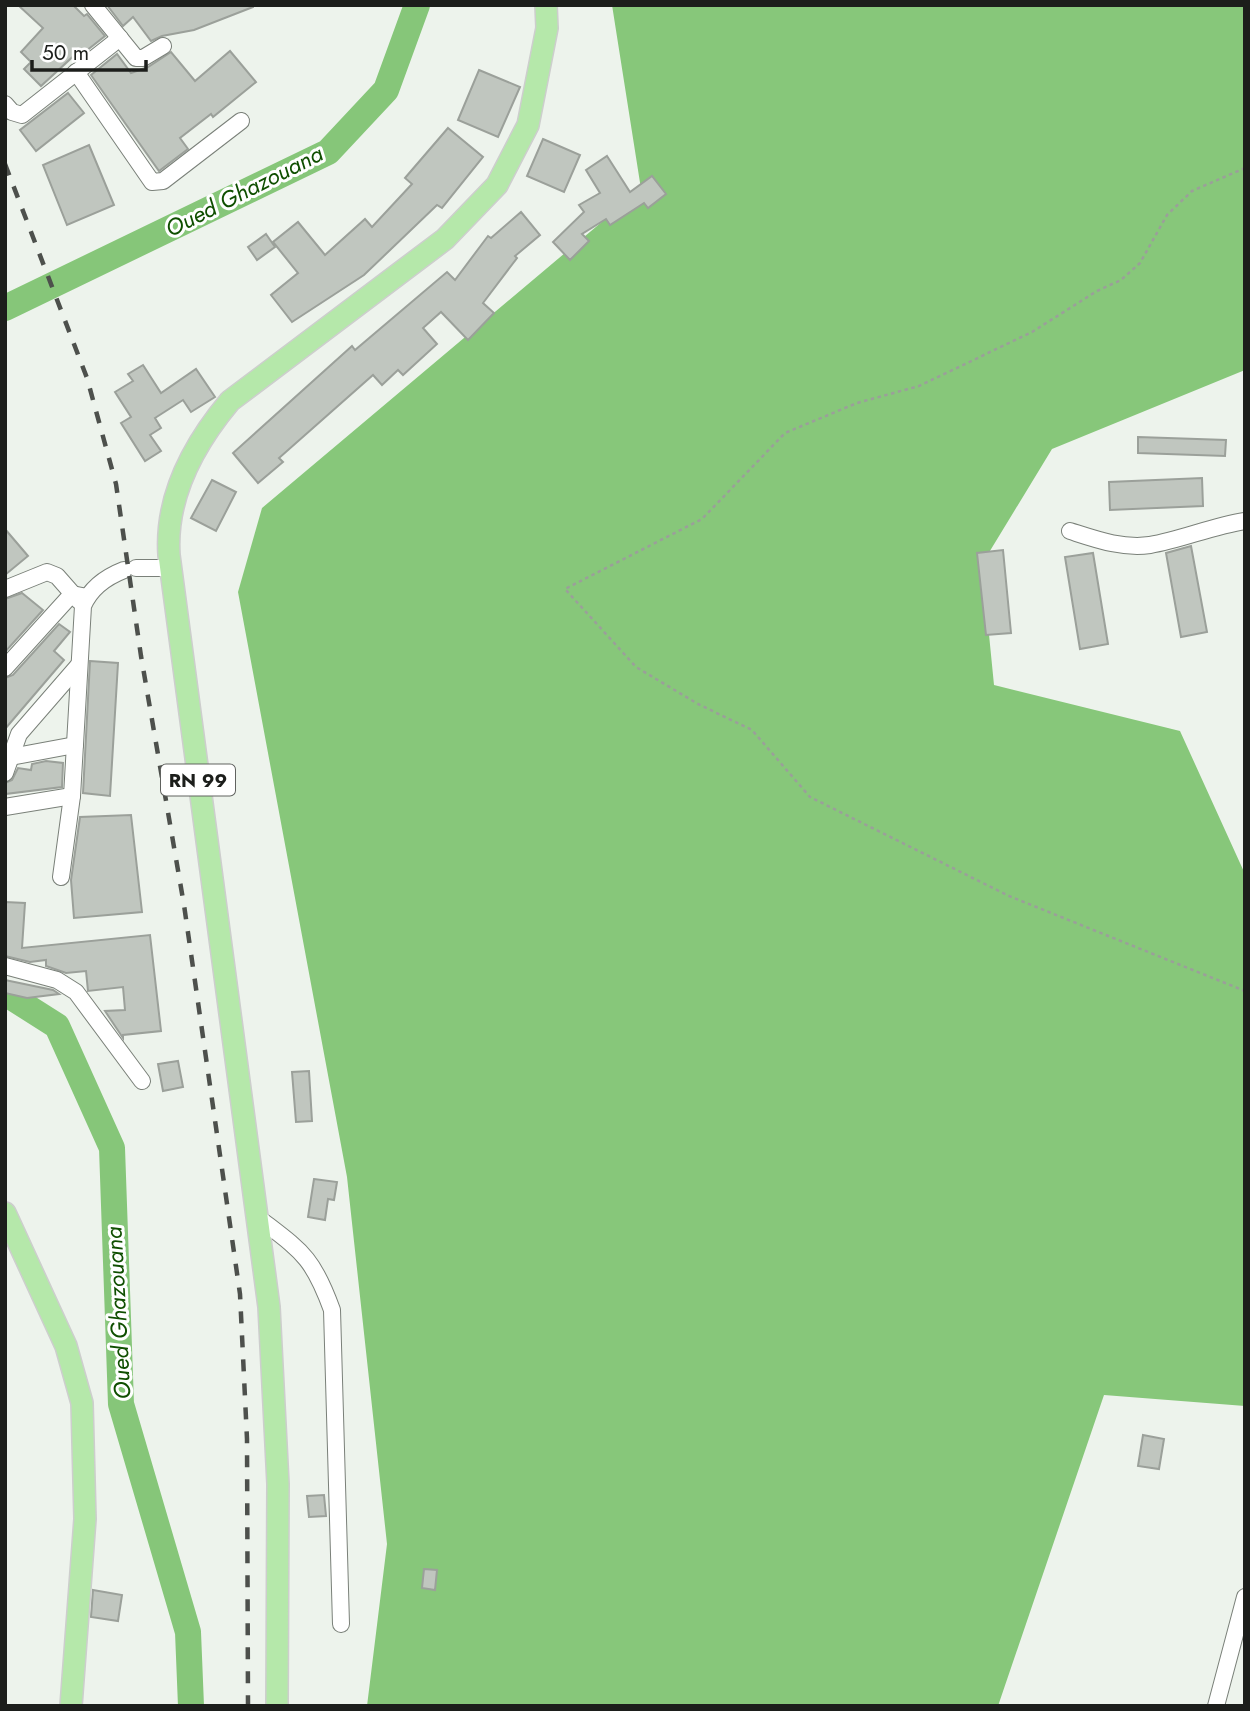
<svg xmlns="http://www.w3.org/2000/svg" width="1250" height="1711" font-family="Jost,sans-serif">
<rect width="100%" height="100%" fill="#edf3ec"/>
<path fill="#87c77a" d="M 612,5 L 1245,5 L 1245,370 L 1052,449 L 982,564 L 994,685 L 1180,731 L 1245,874 L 1245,1406 L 1104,1395 L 998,1706 L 367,1706 L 387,1544 L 347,1177 L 238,592 L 262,508 L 641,189 Z"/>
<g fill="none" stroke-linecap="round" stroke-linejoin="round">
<g stroke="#86c679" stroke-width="26">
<path d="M 5,308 L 328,152 L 386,90 L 417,5"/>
<path d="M 5,993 L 57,1026 L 112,1148 L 121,1404 L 188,1632 L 191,1706"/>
</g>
</g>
<g fill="#c0c6bf" stroke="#9ba09a" stroke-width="2">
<path d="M 18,5 L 73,5 L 84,16 L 87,14 L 105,36 L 81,55 L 78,52 L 41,86 L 24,69 L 31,62 L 21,52 L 43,28 Z"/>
<path d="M 107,5 L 253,5 L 253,7 L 194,30 L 162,36 L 151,41 L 133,17 L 123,26 Z"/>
<path d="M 230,51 L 256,82 L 213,117 L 211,114 L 180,138 L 188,149 L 159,171 L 91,75 L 117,54 L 131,73 L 148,67 L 171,52 L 195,81 Z"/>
<path d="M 479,70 L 520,87 L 498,137 L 458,120 Z"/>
<path d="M 68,93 L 84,113 L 36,151 L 20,130 Z"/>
<path d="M 448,128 L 483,157 L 442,208 L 437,205 L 364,275 L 292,322 L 271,295 L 298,273 L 273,242 L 298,222 L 325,255 L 365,219 L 372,227 L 412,184 L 405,178 Z"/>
<path d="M 543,139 L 580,155 L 564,192 L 527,176 Z"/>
<path d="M 89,145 L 114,205 L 67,225 L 43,165 Z"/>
<path d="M 607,156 L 630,192 L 652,176 L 666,194 L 648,208 L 644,203 L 610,225 L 606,219 L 582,234 L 589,241 L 570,260 L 553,242 L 584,212 L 579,205 L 600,193 L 586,170 Z"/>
<path d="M 521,212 L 540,235 L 515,256 L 517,258 L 483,303 L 494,313 L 468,340 L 441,312 L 423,328 L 437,344 L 403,375 L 398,370 L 382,385 L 373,375 L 279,458 L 283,462 L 258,483 L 233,453 L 352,346 L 355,350 L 447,272 L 455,280 L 488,236 L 491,238 Z"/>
<path d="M 266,234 L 275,247 L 257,260 L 248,247 Z"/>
<path d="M 143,365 L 161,393 L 196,369 L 215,397 L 191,412 L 183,400 L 155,418 L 161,428 L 150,435 L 161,451 L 145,461 L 121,423 L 131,417 L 115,392 L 133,381 L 128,374 Z"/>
<path d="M 1138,437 L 1226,440 L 1225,456 L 1138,453 Z"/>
<path d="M 1202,478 L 1203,506 L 1110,510 L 1109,482 Z"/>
<path d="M 212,480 L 236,492 L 216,531 L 191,518 Z"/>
<path d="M 5,529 L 28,556 L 5,575 Z"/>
<path d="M 1191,546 L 1207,632 L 1181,637 L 1166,553 Z"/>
<path d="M 1003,550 L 1011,633 L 986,635 L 977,553 Z"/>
<path d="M 1093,553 L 1108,644 L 1080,649 L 1065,557 Z"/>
<path d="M 22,593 L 43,610 L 5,652 L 5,599 Z"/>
<path d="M 59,624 L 70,632 L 54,651 L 64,660 L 5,729 L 5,678 L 13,675 Z"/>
<path d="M 90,661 L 118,663 L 110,796 L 83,793 Z"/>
<path d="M 46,761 L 63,763 L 62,787 L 5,794 L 5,783 L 12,780 L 18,768 L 31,770 L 32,764 Z"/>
<path d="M 131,815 L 142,912 L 74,918 L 71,880 L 80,817 Z"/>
<path d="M 5,902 L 25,903 L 22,948 L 150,935 L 161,1031 L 123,1035 L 123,1038 L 105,1011 L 125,1010 L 123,987 L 88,991 L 86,971 L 66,973 L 46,966 L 46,960 L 30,962 L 5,956 Z"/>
<path d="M 5,980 L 53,990 L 59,994 L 27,998 L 5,993 Z"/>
<path d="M 178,1061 L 183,1087 L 163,1091 L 158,1064 Z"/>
<path d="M 309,1071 L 312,1121 L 296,1122 L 292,1072 Z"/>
<path d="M 314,1179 L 337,1182 L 334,1200 L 328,1199 L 325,1220 L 308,1217 Z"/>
<path d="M 1143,1435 L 1164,1439 L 1159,1469 L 1138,1466 Z"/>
<path d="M 324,1495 L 326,1516 L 309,1517 L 307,1496 Z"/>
<path d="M 424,1569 L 437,1570 L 435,1590 L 422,1588 Z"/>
<path d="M 93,1590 L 122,1595 L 118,1621 L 91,1617 Z"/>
</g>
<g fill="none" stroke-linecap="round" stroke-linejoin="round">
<g stroke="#7a8079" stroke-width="18">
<g id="minor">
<path d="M 93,5 L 136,58 L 143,58 L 163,46"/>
<path d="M 76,72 L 152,182 L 163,181 L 241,121"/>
<path d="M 5,104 L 12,112 L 22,115 L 120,38"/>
<path d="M 1070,531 C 1095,539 1122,549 1150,545 C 1181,540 1212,526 1245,521"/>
<path d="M 136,568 L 171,568"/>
<path d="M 5,589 L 47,572 L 57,576 L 79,601"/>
<path d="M 5,668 L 72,594 L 87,597"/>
<path d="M 5,758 L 75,745"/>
<path d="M 5,773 L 19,734 L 78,666"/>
<path d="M 5,807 L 72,796"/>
<path d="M 61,877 L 72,796 L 83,606 C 91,587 106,577 124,570"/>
<path d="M 5,966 L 57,980 L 76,992 L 142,1081"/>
<path d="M 256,1216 C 301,1251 312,1255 332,1310 L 341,1624"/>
<path d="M 1216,1706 L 1245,1597"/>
</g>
</g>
<g stroke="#cdcecd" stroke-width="24">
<g id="major">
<path d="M 5,1213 L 66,1346 L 82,1403 L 85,1519 L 71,1706"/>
<path d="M 277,1706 L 278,1484 L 269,1307 L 169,555 C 165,496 194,444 230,401 L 445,239 L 497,185 L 528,125 L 547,28 L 546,5"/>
</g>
</g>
<path stroke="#9b9f9a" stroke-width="2.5" stroke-dasharray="3.5 3.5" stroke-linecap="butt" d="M 1245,168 L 1192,191 L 1167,215 L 1140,263 L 1121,280 L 1097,291 L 1032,332 L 919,386 L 857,403 L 785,433 L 702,519 L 565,589 L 636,667 L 698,704 L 752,730 L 810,797 L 1009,896 L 1245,991"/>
<use href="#minor" stroke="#fff" stroke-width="16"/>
<use href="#major" stroke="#b5e8aa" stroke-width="21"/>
<path stroke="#4d504c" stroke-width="4.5" stroke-dasharray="12 12" stroke-linecap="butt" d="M 5,164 L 87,378 L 116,484 L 141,656 L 184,905 L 240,1294 L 247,1439 L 248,1706"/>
</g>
<g text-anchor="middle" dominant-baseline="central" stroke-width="6" stroke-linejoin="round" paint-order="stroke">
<rect fill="#fff" stroke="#60625f" stroke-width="2" x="161" y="764.5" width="74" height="31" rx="5"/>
<g font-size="19" font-weight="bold" fill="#1c1e1b">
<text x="198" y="780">RN 99</text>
</g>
<g font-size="23" font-style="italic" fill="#0f4f00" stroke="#fff">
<text transform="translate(244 191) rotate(-27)">Oued Ghazouana</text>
<text transform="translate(118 1313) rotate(-93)">Oued Ghazouana</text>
</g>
</g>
<rect width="1250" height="1711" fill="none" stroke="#1c1e1b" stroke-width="14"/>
<path d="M32 60v10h114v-10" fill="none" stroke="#1c1e1b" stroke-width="3.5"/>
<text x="42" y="60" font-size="21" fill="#1c1e1b" stroke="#ffffff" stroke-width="5" paint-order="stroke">50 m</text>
</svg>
